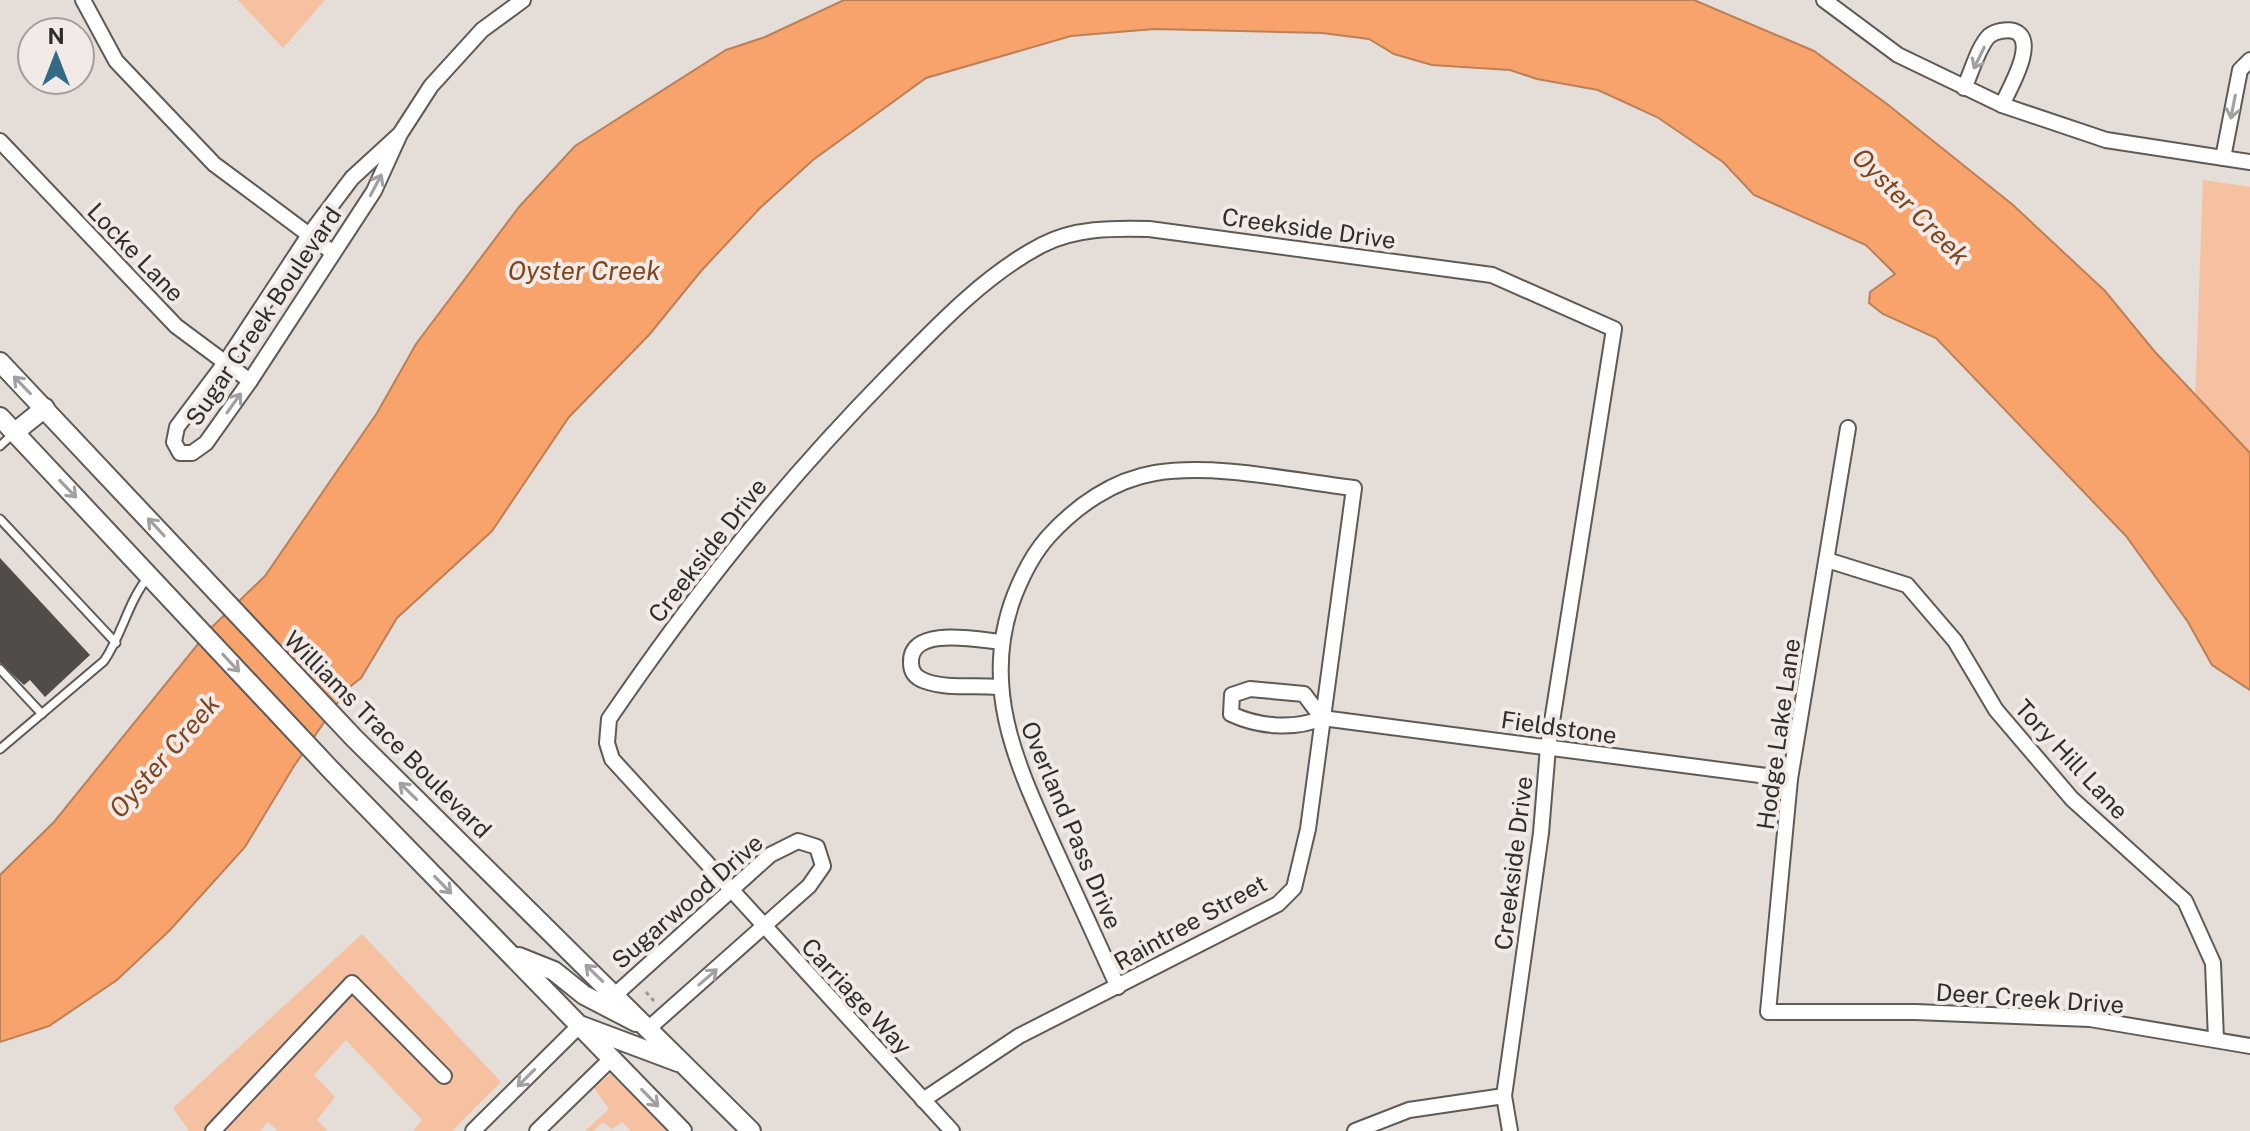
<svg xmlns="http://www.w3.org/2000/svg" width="2250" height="1131" font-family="'Public Sans',sans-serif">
<rect width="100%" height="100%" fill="#e4ddd8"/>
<g fill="#f6c1a0">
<path d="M 238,0 L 325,0 L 283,48 Z"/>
<path d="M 2203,180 L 2250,187 L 2250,463 L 2195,403 Z"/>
<path d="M 362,934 L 501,1082 L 452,1131 L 413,1131 L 422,1120 L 346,1040 L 314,1075 L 335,1097 L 317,1120 L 328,1131 L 278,1131 L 268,1122 L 260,1131 L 189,1131 L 173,1108 Z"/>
<path d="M 613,1072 L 673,1131 L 631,1131 L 622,1122 L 612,1129 L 603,1122 L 593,1131 L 585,1131 L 609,1109 L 594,1088 Z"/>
</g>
<path fill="#f8a36b" stroke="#bc8058" stroke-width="2" d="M 844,0 L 1694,0 L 1814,51 L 1887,104 L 2013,205 L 2105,291 L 2155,352 L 2250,453 L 2250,690 L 2212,665 L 2188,622 L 2126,536 L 1936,338 L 1883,314 L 1869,303 L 1870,292 L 1895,274 L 1866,245 L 1754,195 L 1723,162 L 1657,117 L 1598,90 L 1537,79 L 1510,70 L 1432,65 L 1394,54 L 1369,39 L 1322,33 L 1154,29 L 1071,36 L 926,78 L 813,160 L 760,208 L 701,271 L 649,335 L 569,417 L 492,531 L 397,618 L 361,678 L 347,689 L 294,766 L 245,847 L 170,930 L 117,980 L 49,1026 L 0,1042 L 0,875 L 54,822 L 211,628 L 265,576 L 377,413 L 416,344 L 519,207 L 575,146 L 726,50 L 765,37 Z"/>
<path fill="#524c49" d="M 0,558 L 90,655 L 45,697 L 30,680 L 24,685 L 0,663 Z"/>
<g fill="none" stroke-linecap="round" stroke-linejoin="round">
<g stroke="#605a56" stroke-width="11">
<g id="lane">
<path d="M 0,446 L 13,434"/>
<path d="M 0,519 L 116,643"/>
<path d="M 0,669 L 42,714"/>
<path d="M 0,749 L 104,661 C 123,633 128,601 149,576"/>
</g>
</g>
<g stroke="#605a56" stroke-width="18">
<g id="street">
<path d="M 83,0 L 116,61 L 214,164 L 332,252"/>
<path d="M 1824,0 L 1898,55 L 2002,105 L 2106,140 L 2250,162"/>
<path d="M 1964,88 C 1971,74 1978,47 1989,36 C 1995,31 2007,29 2014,31 C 2039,40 2009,89 2002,105"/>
<path d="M 400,134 L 352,178 L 309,235 L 225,363 L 177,427 L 174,442 L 180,453 L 192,453 L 206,443 L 250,381 L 374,191 L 400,134 L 431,86 L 482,30 L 523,0"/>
<path d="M 0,141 L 176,326 L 250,381"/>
<path d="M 2223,158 L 2240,70 L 2250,60"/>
<path d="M 1848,428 L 1790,779 L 1768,1012 L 1915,1012 L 2090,1019 L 2250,1046"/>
<path d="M 1827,560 L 1907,585 L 1955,641 L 1996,710 L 2072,799 L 2185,901 L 2213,963 L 2216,1040"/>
<path d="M 998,687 C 976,685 945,689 925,681 C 916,678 911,672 911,663 C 909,625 979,640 1001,642"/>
<path d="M 1322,718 L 1304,694 L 1250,689 L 1232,695 L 1231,714 C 1259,727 1294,730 1322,718 L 1790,779"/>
<path d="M 616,994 L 770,855 L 798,841 L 817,847 L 823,866 L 809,886 L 649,1028"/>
<path d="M 923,1100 L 1019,1036 L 1278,904 L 1294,888 L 1308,829 L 1354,488 C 1293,481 1216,463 1155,473 C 1113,480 1076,506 1048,537 C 1033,554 1023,574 1015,594 C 979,686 1017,765 1055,849 C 1076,895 1097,941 1118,987"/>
<path d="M 213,1131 L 352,983 L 444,1076"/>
<path d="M 473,1131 L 580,1025"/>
<path d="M 537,1131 L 612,1058"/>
<path d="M 952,1131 L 612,759 L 607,743 L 609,719 C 695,593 782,484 889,375 C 934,329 984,275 1042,245 C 1074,228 1113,228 1149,229 L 1492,275 L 1614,329 L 1548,747 L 1541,833 L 1504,1096 L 1510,1131"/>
<path d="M 1355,1131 L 1409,1110 L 1504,1096"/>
</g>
</g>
<g stroke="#605a56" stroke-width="22">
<g id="secondary">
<path d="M 0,362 L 354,738 L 751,1131"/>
<path d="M 0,417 L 330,769 L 682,1131"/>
<path d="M 15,432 L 45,408"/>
<path d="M 519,957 L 554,971 L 584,995 L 636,1022"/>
<path d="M 582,1026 L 678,1062"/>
</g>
</g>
<path stroke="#9c9793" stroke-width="3" stroke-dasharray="4 4" stroke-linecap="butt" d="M 646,992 L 654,1001"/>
<use href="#lane" stroke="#fff" stroke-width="7"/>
<use href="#street" stroke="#fff" stroke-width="14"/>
<use href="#secondary" stroke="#fff" stroke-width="18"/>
</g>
<defs><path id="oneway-shaft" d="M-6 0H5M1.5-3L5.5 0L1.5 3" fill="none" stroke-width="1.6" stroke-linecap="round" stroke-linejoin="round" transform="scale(2)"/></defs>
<g stroke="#a2a0a0">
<use href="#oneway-shaft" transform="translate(1979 58) rotate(116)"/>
<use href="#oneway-shaft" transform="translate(2233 107) rotate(101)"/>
<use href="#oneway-shaft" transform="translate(376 185) rotate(-62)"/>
<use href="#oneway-shaft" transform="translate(22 385) rotate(-134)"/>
<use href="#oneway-shaft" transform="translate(234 403) rotate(-54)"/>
<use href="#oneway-shaft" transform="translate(68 489) rotate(46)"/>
<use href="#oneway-shaft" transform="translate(156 527) rotate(-133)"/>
<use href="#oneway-shaft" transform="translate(231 663) rotate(47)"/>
<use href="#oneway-shaft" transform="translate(408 791) rotate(-136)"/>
<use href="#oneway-shaft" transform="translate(443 885) rotate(46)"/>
<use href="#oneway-shaft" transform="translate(594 973) rotate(-136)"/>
<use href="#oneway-shaft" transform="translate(708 977) rotate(-41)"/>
<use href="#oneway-shaft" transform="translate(526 1078) rotate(135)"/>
<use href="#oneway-shaft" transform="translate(650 1098) rotate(46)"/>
</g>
<g text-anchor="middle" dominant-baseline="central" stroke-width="8" stroke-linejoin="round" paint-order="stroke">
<g font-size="24" fill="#302d2b" stroke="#f1eae6">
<text transform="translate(1309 228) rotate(8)">Creekside Drive</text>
<text transform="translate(136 252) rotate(46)">Locke Lane</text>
<text transform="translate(263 316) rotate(-56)">Sugar Creek Boulevard</text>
<text transform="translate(707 550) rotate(-52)">Creekside Drive</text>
<text transform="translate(1559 727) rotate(8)">Fieldstone</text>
<text transform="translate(388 734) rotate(45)">Williams Trace Boulevard</text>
<text transform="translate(1778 734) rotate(-82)">Hodge Lake Lane</text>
<text transform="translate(2072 759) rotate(47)">Tory Hill Lane</text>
<text transform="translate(1072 825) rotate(67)">Overland Pass Drive</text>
<text transform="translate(1513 863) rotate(-83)">Creekside Drive</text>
<text transform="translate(687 901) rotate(-41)">Sugarwood Drive</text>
<text transform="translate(1190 922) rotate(-29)">Raintree Street</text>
<text transform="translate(857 996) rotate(47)">Carriage Way</text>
<text transform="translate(2030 998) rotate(4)">Deer Creek Drive</text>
</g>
<g font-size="26" font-style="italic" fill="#7e4720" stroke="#f1eae6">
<text transform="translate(1911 206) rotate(45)">Oyster Creek</text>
<text x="584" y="270">Oyster Creek</text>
<text transform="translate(164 756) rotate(-49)">Oyster Creek</text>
</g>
</g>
<g transform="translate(56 56)"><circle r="38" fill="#f1eae6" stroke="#a49e9b" stroke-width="2"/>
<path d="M0-6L14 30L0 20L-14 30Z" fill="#336984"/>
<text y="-12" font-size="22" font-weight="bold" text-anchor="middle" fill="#302d2b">N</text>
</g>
</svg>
